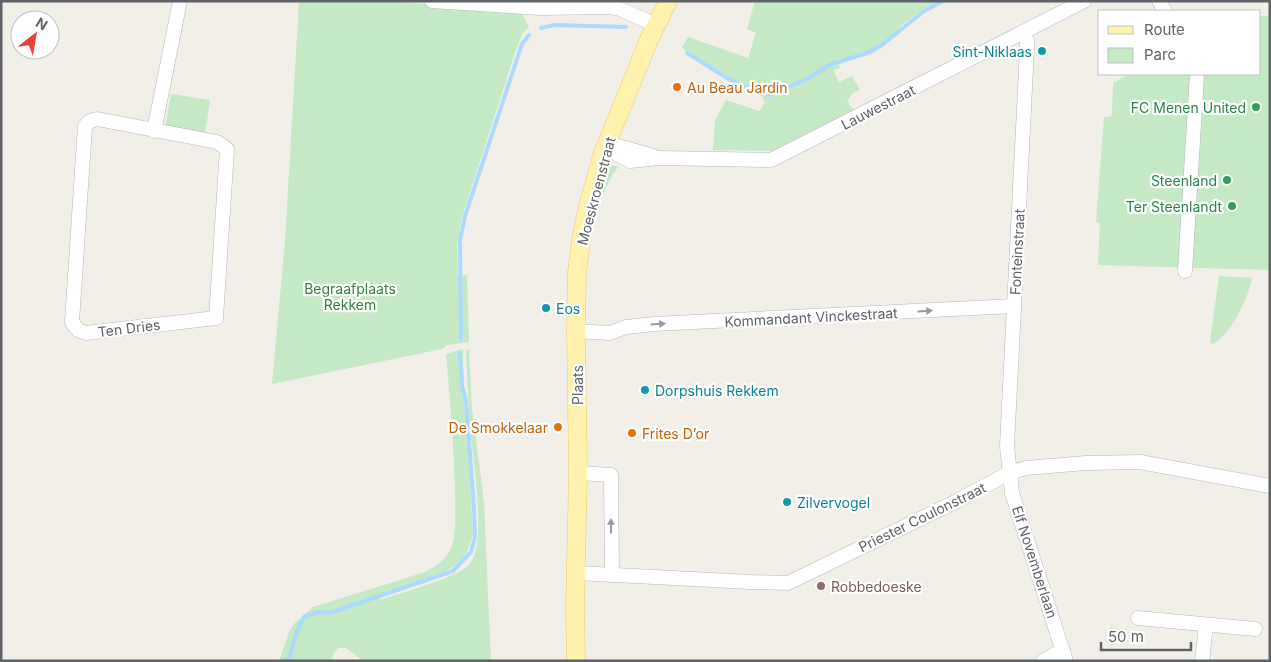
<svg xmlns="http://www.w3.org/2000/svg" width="1271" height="662" font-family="Inter,sans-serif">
<rect width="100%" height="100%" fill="#f1efe8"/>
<g fill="#c5e8c5">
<path d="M 299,1 L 392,1 L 522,14 L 529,27 L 522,34 L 514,56 L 462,217 L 457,245 L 458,276 L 467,275 L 469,342 L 448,345 L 442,349 L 272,384 L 285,241 Z"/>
<path d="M 755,1 L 939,1 L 922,10 L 902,25 L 890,38 L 872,50 L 837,60 L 840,68 L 834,70 L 836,76 L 839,82 L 852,76 L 860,90 L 853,93 L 847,101 L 854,111 L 774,151 L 713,150 L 715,120 L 726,100 L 759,111 L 765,103 L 762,96 L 687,53 L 682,47 L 688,37 L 748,58 L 756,33 L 747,29 Z"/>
<path d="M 1260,16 L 1270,16 L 1270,270 L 1098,265 L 1100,223 L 1096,222 L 1104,117 L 1111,117 L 1112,114 L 1113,83 L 1129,74 L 1260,74 Z"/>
<path d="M 171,94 L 210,100 L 205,135 L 165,128 Z"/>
<path d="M 613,166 L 619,166 L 612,175 L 596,210 L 607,168 Z"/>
<path d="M 1219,276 L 1252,278 C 1249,296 1230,337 1212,344 L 1210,342 Z"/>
<path d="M 463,349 L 464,402 L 468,443 L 473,535 L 467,552 L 458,564 L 444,572 L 378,595 L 380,600 C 400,593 456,578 469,565 C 488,546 472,454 470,426 C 468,401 467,376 466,350 L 469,350 L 472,408 L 484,503 L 491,661 L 364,661 L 346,648 L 338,648 L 333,654 L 332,661 L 279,661 L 289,632 L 294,624 L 313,607 L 425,572 C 437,566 447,559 452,546 C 457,529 455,509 455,492 C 454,446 450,400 446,354 Z"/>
</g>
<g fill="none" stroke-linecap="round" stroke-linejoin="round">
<g stroke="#aadaff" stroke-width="4">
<path d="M 541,28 L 554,25 L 626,27"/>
<path d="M 687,53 L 727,78 L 753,91 L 770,95 L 811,77 L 829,65 L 870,52 L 882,45 L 924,11 L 943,1"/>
<path d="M 461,339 L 460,240 L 465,216 L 522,44 L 529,35"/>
<path d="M 285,661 L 290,657 C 293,643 296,629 305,616 L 319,612 L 330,613 L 453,571 L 471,552 L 475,537 L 474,508 L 466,401 L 462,385 L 460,354"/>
</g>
<g stroke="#b5b8bc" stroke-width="15">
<g id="minor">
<path d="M 432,1 L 540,8 L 610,7 L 620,9 L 656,25"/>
<path d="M 1159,1 L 1165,11"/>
<path d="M 1023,32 L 1027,41 L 1027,49 L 1007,446 L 1012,493 L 1066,661"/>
<path d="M 97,119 L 217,142 L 227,149 L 216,318 L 86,333 L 78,330 L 72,322 L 85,126 L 90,121 Z"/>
<path d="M 154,131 L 180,1"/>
<path d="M 610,150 L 630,161 L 659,158 L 771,160 L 1084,1"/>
<path d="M 610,151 L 618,146 L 653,156"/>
<path d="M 1185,271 L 1197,74"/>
<path d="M 576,331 L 610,333 L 626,327 L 654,324 L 1014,306"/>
<path d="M 578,473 L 611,475 L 612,575"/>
<path d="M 577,573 L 750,582 L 788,583 L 957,501 L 1009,473 L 1026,468 L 1086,463 L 1140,462 L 1270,486"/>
<path d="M 1138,618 L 1255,629"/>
<path d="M 1043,661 L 1063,650"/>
<path d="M 1202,661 L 1206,625"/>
</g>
</g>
<g stroke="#f2c960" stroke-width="19">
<path id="major" d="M 576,661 L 575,608 L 578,473 L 576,331 L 577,272 L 581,240 L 587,210 L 603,153 L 648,42 L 668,1"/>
</g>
<use href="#minor" stroke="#fff" stroke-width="14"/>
<use href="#major" stroke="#fff2af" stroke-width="18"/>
</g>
<defs><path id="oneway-solid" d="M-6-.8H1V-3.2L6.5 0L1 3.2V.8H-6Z" transform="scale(1.25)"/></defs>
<g fill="#979a9d">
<use href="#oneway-solid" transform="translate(925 311) rotate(-3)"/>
<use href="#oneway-solid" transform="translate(658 324) rotate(-4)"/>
<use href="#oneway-solid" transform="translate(611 526) rotate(-90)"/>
</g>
<g fill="#0f9aa8" stroke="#fff" stroke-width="2">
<circle cx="1042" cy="51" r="5"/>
<circle cx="546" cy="308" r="5"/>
<circle cx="645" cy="390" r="5"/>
<circle cx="787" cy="502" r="5"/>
</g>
<g fill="#e8710a" stroke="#fff" stroke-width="2">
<circle cx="677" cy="87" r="5"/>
<circle cx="558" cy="427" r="5"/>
<circle cx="632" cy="433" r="5"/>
</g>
<g fill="#2e9e5b" stroke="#fff" stroke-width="2">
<circle cx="1256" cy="107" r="5"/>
<circle cx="1227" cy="180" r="5"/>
<circle cx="1232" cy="206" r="5"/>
</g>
<circle fill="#8d6e63" stroke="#fff" stroke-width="2" cx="821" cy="586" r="5"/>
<g text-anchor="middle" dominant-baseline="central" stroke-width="4.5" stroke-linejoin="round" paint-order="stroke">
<g font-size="14" fill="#0d838f" stroke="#fff" text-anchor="start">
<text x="1032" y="51" text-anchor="end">Sint-Niklaas</text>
<text x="556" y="308">Eos</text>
<text x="655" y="390">Dorpshuis Rekkem</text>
<text x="797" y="502">Zilvervogel</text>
</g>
<g font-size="14" fill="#c56008" stroke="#fff" text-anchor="start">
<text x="687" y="87">Au Beau Jardin</text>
<text x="548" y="427" text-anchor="end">De Smokkelaar</text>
<text x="642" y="433">Frites D’or</text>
</g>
<g font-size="14" fill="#5f6368" stroke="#fff">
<text transform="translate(878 107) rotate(-27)">Lauwestraat</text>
<text transform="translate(596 191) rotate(-75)">Moeskroenstraat</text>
<text transform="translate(1017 252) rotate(-87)">Fonteinstraat</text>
<text transform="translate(811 317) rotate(-3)">Kommandant Vinckestraat</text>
<text transform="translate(129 328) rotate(-7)">Ten Dries</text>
<text transform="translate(577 385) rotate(-90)">Plaats</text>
<text transform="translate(922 517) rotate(-26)">Priester Coulonstraat</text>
<text transform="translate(1035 562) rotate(72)">Elf Novemberlaan</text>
</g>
<g font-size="14" fill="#27864d" stroke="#fff" text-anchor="end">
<text x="1246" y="107">FC Menen United</text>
<text x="1217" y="180">Steenland</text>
<text x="1222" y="206">Ter Steenlandt</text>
</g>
<g font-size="14" fill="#348238" stroke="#fff">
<text x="350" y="288">Begraafplaats<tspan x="350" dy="16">Rekkem</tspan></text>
</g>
<g font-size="14" fill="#785e54" stroke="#fff" text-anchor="start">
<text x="831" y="586">Robbedoeske</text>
</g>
</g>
<rect width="1271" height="662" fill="none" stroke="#5f6368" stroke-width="5"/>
<rect x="1098" y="10" width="162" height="65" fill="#ffffff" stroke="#bfc1c3"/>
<rect x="1108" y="26" width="25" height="8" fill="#fff2af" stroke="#bfc1c3"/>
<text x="1144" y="35" font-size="15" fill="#5f6368">Route</text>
<rect x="1108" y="48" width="25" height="15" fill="#c5e8c5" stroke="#bfc1c3"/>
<text x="1144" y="60" font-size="15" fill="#5f6368">Parc</text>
<g transform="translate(35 35) rotate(31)"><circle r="24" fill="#ffffff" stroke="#bfc1c3"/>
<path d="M0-4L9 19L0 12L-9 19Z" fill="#ea4335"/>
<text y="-8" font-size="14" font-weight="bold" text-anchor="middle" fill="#5f6368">N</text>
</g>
<path d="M1101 642v8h90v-8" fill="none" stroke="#5f6368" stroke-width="2.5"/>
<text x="1108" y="642" font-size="15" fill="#5f6368" stroke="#ffffff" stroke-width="4" paint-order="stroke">50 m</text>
</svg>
